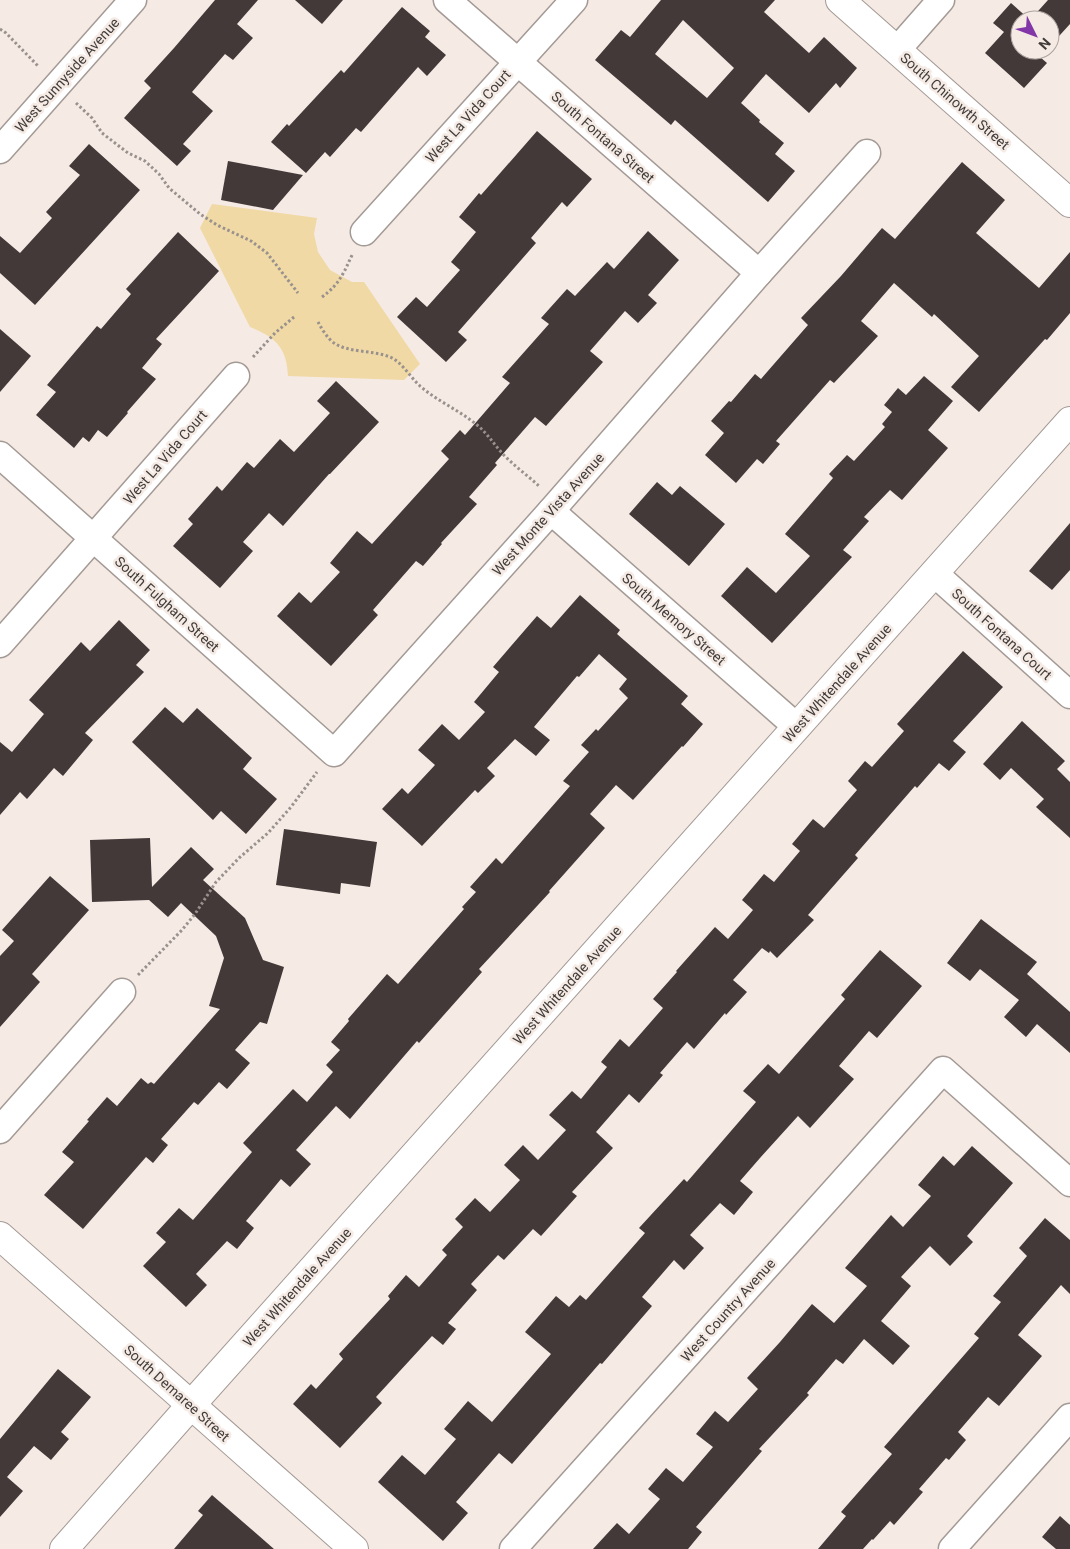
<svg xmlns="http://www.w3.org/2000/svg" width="1070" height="1549" font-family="Roboto,sans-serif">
<rect width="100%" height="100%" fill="#f5eae4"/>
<path fill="#f0d9a4" d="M 212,204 L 317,218 L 314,234 L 318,252 L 330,270 L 352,282 L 364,282 L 420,364 L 404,380 L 288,376 C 287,347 275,337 250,327 L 200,228 Z"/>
<g fill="#433938" fill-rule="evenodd">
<path d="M 215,0 L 258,0 L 237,24 L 253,38 L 233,60 L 225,54 L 192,92 L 213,111 L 183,144 L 191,151 L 177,166 L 124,118 L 151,88 L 144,81 L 174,48 Z"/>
<path d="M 295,0 L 343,0 L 322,24 Z"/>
<path d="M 661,0 L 775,0 L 764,12 L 809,53 L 824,37 L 857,68 L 840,88 L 836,83 L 809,113 L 766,74 L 741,103 L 760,120 L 759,122 L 784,143 L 775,154 L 795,171 L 768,202 L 675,120 L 671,125 L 595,60 L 621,30 L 630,37 ZM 683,20 L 734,68 L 707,98 L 655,54 Z"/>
<path d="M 1048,0 L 1070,0 L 1070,24 L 1050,46 L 1050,20 L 1020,20 L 1020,50 L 1046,50 L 1040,57 L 1047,63 L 1024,88 L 985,53 L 1004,32 L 993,23 L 1011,3 L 1030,20 Z"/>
<path d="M 402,7 L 430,31 L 425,37 L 446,55 L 427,76 L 418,67 L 361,132 L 356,128 L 330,157 L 325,152 L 306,173 L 271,142 L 287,124 L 289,126 L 341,70 L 344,73 Z"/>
<path d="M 537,131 L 592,179 L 567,207 L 562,202 L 531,238 L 536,243 L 458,332 L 467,340 L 446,362 L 397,317 L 416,297 L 427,307 L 460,270 L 451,262 L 476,232 L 459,217 L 479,193 L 481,195 Z"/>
<path d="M 89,144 L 140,190 L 35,305 L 0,273 L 0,236 L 20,253 L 52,218 L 46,212 L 80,175 L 69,166 Z"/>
<path d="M 228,161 L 303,175 L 273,210 L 221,200 Z"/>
<path d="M 962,162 L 1005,200 L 976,233 L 1039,288 L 1070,252 L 1070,313 L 1047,340 L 1045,339 L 979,412 L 951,387 L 979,356 L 934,314 L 932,317 L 894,283 L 861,321 L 878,336 L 834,383 L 830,380 L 776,441 L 780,444 L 763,464 L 757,459 L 736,483 L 705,455 L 724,433 L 711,421 L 729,401 L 731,402 L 755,374 L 761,379 L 808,325 L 801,318 L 841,276 L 882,228 L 895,239 Z"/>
<path d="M 648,231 L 679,260 L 648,295 L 657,303 L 638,323 L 625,311 L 590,351 L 603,362 L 546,426 L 535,417 L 495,463 L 497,465 L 469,497 L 477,504 L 441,543 L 442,544 L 423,566 L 416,561 L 373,610 L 378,615 L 331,666 L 277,616 L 299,592 L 311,603 L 340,572 L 330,563 L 357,531 L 372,544 L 449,459 L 441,451 L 460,430 L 465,435 L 510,383 L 502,377 L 549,324 L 541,318 L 567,289 L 575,296 L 607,262 L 614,269 Z"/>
<path d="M 178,232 L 219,271 L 156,339 L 162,344 L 142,368 L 156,379 L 127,412 L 128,413 L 107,437 L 98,430 L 89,442 L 83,437 L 74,448 L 36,415 L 56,392 L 47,385 L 97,326 L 101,329 L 131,294 L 126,289 Z"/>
<path d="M 0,329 L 31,356 L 0,392 Z"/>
<path d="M 924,376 L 953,401 L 928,430 L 948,448 L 902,500 L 890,490 L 864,517 L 869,521 L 843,550 L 852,557 L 772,643 L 721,596 L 747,567 L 776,593 L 810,556 L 785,534 L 833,478 L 829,474 L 847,455 L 854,461 L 885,427 L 882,424 L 892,412 L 884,405 L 898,388 L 906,395 Z"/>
<path d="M 336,381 L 379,422 L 330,474 L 329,474 L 283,526 L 269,513 L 243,542 L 253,551 L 220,588 L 173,546 L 193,524 L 188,519 L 217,486 L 222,491 L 247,462 L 254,468 L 280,439 L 294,452 L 330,413 L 317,401 Z"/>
<path d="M 657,482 L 672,495 L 680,486 L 725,524 L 689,566 L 629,514 Z"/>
<path d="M 1070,523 L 1070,570 L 1052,590 L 1029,571 Z"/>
<path d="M 580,595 L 620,630 L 617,634 L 688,696 L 681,704 L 703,724 L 683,747 L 682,746 L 633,800 L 616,785 L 590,814 L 605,828 L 549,891 L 550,892 L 479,969 L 482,972 L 419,1043 L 417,1041 L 350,1119 L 336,1106 L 296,1150 L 311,1164 L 290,1187 L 281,1179 L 246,1221 L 254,1228 L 237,1249 L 227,1241 L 196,1274 L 207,1285 L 186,1307 L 143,1266 L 166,1242 L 156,1233 L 179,1208 L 193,1220 L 252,1152 L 243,1143 L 293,1089 L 307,1102 L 333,1072 L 326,1065 L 340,1050 L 331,1042 L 349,1021 L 348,1019 L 387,974 L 398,984 L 464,909 L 462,907 L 476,892 L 470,887 L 496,858 L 502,864 L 570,786 L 563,781 L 589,752 L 581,745 L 596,729 L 598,731 L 628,698 L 619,689 L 627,679 L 599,654 L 579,677 L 577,676 L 534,727 L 550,740 L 536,756 L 515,739 L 487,768 L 495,776 L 478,793 L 475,790 L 422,846 L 382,809 L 402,788 L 408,794 L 435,765 L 418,750 L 442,724 L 459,740 L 485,712 L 474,702 L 499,672 L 493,667 L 537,616 L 551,628 Z"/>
<path d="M 119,620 L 150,650 L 136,665 L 144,672 L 85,733 L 93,740 L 63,776 L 54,768 L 27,799 L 20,792 L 0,815 L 0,742 L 12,752 L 44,714 L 29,700 L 81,642 L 90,651 Z"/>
<path d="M 963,651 L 1003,687 L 953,741 L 966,752 L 949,771 L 939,763 L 917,788 L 915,786 L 855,855 L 858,858 L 808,915 L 814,920 L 777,958 L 770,951 L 769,953 L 762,948 L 733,980 L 747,992 L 726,1015 L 725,1013 L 694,1049 L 687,1042 L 660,1073 L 663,1075 L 639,1103 L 629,1094 L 596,1132 L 613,1148 L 572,1192 L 577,1196 L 541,1236 L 533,1229 L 504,1260 L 498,1255 L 471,1284 L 477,1290 L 448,1323 L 456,1329 L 443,1345 L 432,1336 L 376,1397 L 382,1403 L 340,1448 L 293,1404 L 311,1384 L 316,1389 L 343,1359 L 339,1354 L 390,1299 L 388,1296 L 406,1275 L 419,1287 L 447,1255 L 442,1250 L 463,1227 L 455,1219 L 475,1198 L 490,1212 L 520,1180 L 504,1165 L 523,1145 L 538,1160 L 566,1130 L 549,1115 L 572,1091 L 581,1099 L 607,1067 L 601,1062 L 620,1039 L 629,1047 L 663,1008 L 653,999 L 677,972 L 676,971 L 715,927 L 728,939 L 753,910 L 742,900 L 764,874 L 774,882 L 800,851 L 792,844 L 813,819 L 824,828 L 857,790 L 848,781 L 865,761 L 872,767 L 904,731 L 897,724 Z"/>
<path d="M 165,707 L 183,723 L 197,708 L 252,758 L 243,769 L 277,799 L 246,834 L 221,811 L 213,820 L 132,742 Z"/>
<path d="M 1022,721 L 1065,761 L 1057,769 L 1070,782 L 1070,838 L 1036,807 L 1044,799 L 1011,768 L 1000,780 L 983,764 Z"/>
<path d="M 284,829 L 377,842 L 370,887 L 341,883 L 340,894 L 276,885 Z"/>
<path d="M 150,838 L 152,887 L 191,847 L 214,869 L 203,880 L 245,918 L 263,960 L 284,967 L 267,1024 L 260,1022 L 235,1050 L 250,1063 L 227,1089 L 219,1082 L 198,1105 L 194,1102 L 161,1139 L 168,1145 L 153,1163 L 146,1157 L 83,1229 L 44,1195 L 74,1162 L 62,1152 L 89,1121 L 87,1120 L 107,1097 L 117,1106 L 141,1078 L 148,1084 L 151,1082 L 154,1084 L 220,1009 L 209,1006 L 224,958 L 216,936 L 181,903 L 168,917 L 149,900 L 92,902 L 90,840 Z"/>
<path d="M 50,876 L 89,910 L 32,974 L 40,982 L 0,1027 L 0,956 L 14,941 L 2,930 Z"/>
<path d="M 981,919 L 1037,962 L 1027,974 L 1070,1012 L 1070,1053 L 1037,1024 L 1026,1037 L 1004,1017 L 1019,1000 L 980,969 L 970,981 L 947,963 Z"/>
<path d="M 880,950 L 922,986 L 877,1038 L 869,1031 L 839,1066 L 854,1079 L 810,1128 L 798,1116 L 760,1158 L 740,1181 L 753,1192 L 734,1215 L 720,1203 L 690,1235 L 704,1248 L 684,1270 L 674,1260 L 642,1297 L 652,1306 L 602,1364 L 600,1363 L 512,1464 L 499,1453 L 456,1502 L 468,1513 L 443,1541 L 378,1482 L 402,1455 L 425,1475 L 456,1439 L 444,1429 L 468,1401 L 492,1422 L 551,1354 L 525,1332 L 556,1296 L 569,1307 L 580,1295 L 586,1300 L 645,1233 L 639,1228 L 684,1179 L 687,1182 L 756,1102 L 743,1091 L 768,1064 L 779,1074 L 845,999 L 841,995 Z"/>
<path d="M 972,1146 L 1013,1183 L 967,1236 L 973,1242 L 950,1266 L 930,1246 L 901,1277 L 911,1286 L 881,1321 L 910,1346 L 893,1365 L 864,1339 L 843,1364 L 836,1359 L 807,1393 L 809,1395 L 759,1449 L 762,1451 L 696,1527 L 702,1532 L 688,1549 L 593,1549 L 617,1523 L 629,1534 L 660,1499 L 648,1489 L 666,1468 L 683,1482 L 713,1447 L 696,1434 L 715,1411 L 728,1422 L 758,1389 L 747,1378 L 780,1342 L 812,1304 L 834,1323 L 867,1286 L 845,1268 L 891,1215 L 903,1227 L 931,1196 L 918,1185 L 943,1156 L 954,1166 Z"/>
<path d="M 1045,1218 L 1070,1240 L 1070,1294 L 1061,1285 L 1018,1335 L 1042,1356 L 999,1406 L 988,1397 L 958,1432 L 966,1440 L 949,1460 L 946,1458 L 919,1489 L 923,1492 L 894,1525 L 890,1521 L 873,1540 L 872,1539 L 863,1549 L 818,1549 L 846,1516 L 841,1512 L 892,1454 L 884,1447 L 979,1338 L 974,1334 L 1001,1302 L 993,1296 L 1027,1256 L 1019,1248 Z"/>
<path d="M 58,1369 L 91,1397 L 61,1432 L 69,1439 L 51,1460 L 34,1446 L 7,1477 L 23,1491 L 0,1517 L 0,1439 Z"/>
<path d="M 212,1495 L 274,1549 L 174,1549 L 203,1515 L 198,1511 Z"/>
<path d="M 1060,1516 L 1070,1525 L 1070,1549 L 1056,1549 L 1042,1537 Z"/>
</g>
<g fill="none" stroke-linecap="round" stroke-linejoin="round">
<g stroke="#a49a95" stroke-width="29">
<g id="minor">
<path d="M 447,0 L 759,273"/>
<path d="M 897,50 L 941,0"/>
<path d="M 0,150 L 133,0"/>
<path d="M 364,232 L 574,0"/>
<path d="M 0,455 L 334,753 L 551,511 L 759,273 L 867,153"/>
<path d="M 551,511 L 797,727"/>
<path d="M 934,573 L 1070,695"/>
<path d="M 0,644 L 236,376"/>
<path d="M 0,1130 L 122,992"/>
<path d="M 513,1549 L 943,1070 L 1070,1183"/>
<path d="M 952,1549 L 1070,1417"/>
</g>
</g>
<g stroke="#a49a95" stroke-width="30">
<g id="tertiary">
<path d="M 840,0 L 1070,203"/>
<path d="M 64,1549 L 191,1405 L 1070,421"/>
</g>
</g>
<g stroke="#a49a95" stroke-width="30">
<path id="secondary" d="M 0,1236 L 354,1549"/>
</g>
<g stroke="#99918d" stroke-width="3" stroke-dasharray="2.5 2.5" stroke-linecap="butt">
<path d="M 0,29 L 6,33 L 39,67"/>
<path d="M 76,103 L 92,118 L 102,133 L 128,153 L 145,161 L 159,174 L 169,188 L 200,214 L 217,225 L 251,241 L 267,253 L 298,293"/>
<path d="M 322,297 C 340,284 344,272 353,253"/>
<path d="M 318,322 C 322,329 327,338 334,343 C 349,353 373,350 390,357 C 402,362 410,377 420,386 C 437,401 459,410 477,425 C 487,433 493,443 502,453 C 513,465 527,475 539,486"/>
<path d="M 253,357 L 275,333 L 294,317"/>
<path d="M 138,975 L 182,930 L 195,914 L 216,882 L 239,858 L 268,833 L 291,807 L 317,772"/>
</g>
<use href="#minor" stroke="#fff" stroke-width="26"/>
<use href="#tertiary" stroke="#fff" stroke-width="28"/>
<use href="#secondary" stroke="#fff" stroke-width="28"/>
</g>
<g text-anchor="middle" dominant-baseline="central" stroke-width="5" stroke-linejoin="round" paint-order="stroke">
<g font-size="14" fill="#403c3a" stroke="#f5eae4">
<text transform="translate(67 75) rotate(-48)">West Sunnyside Avenue</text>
<text transform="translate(955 101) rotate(41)">South Chinowth Street</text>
<text transform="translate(468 116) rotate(-48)">West La Vida Court</text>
<text transform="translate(603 137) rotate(41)">South Fontana Street</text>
<text transform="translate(165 457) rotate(-49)">West La Vida Court</text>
<text transform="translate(548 514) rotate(-48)">West Monte Vista Avenue</text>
<text transform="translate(167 604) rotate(42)">South Fulgham Street</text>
<text transform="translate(674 619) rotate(41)">South Memory Street</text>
<text transform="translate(1002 634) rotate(42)">South Fontana Court</text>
<text transform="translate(837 683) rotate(-48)">West Whitendale Avenue</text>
<text transform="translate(567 985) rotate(-48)">West Whitendale Avenue</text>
<text transform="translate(297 1287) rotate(-48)">West Whitendale Avenue</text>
<text transform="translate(728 1310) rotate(-48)">West Country Avenue</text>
<text transform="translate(177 1393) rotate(42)">South Demaree Street</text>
</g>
</g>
<g transform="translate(1035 35) rotate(132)"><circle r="24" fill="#f5eae4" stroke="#ada4a0"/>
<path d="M0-4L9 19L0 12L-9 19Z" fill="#8336a7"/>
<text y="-8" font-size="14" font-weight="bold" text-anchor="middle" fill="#403c3a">N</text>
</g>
</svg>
